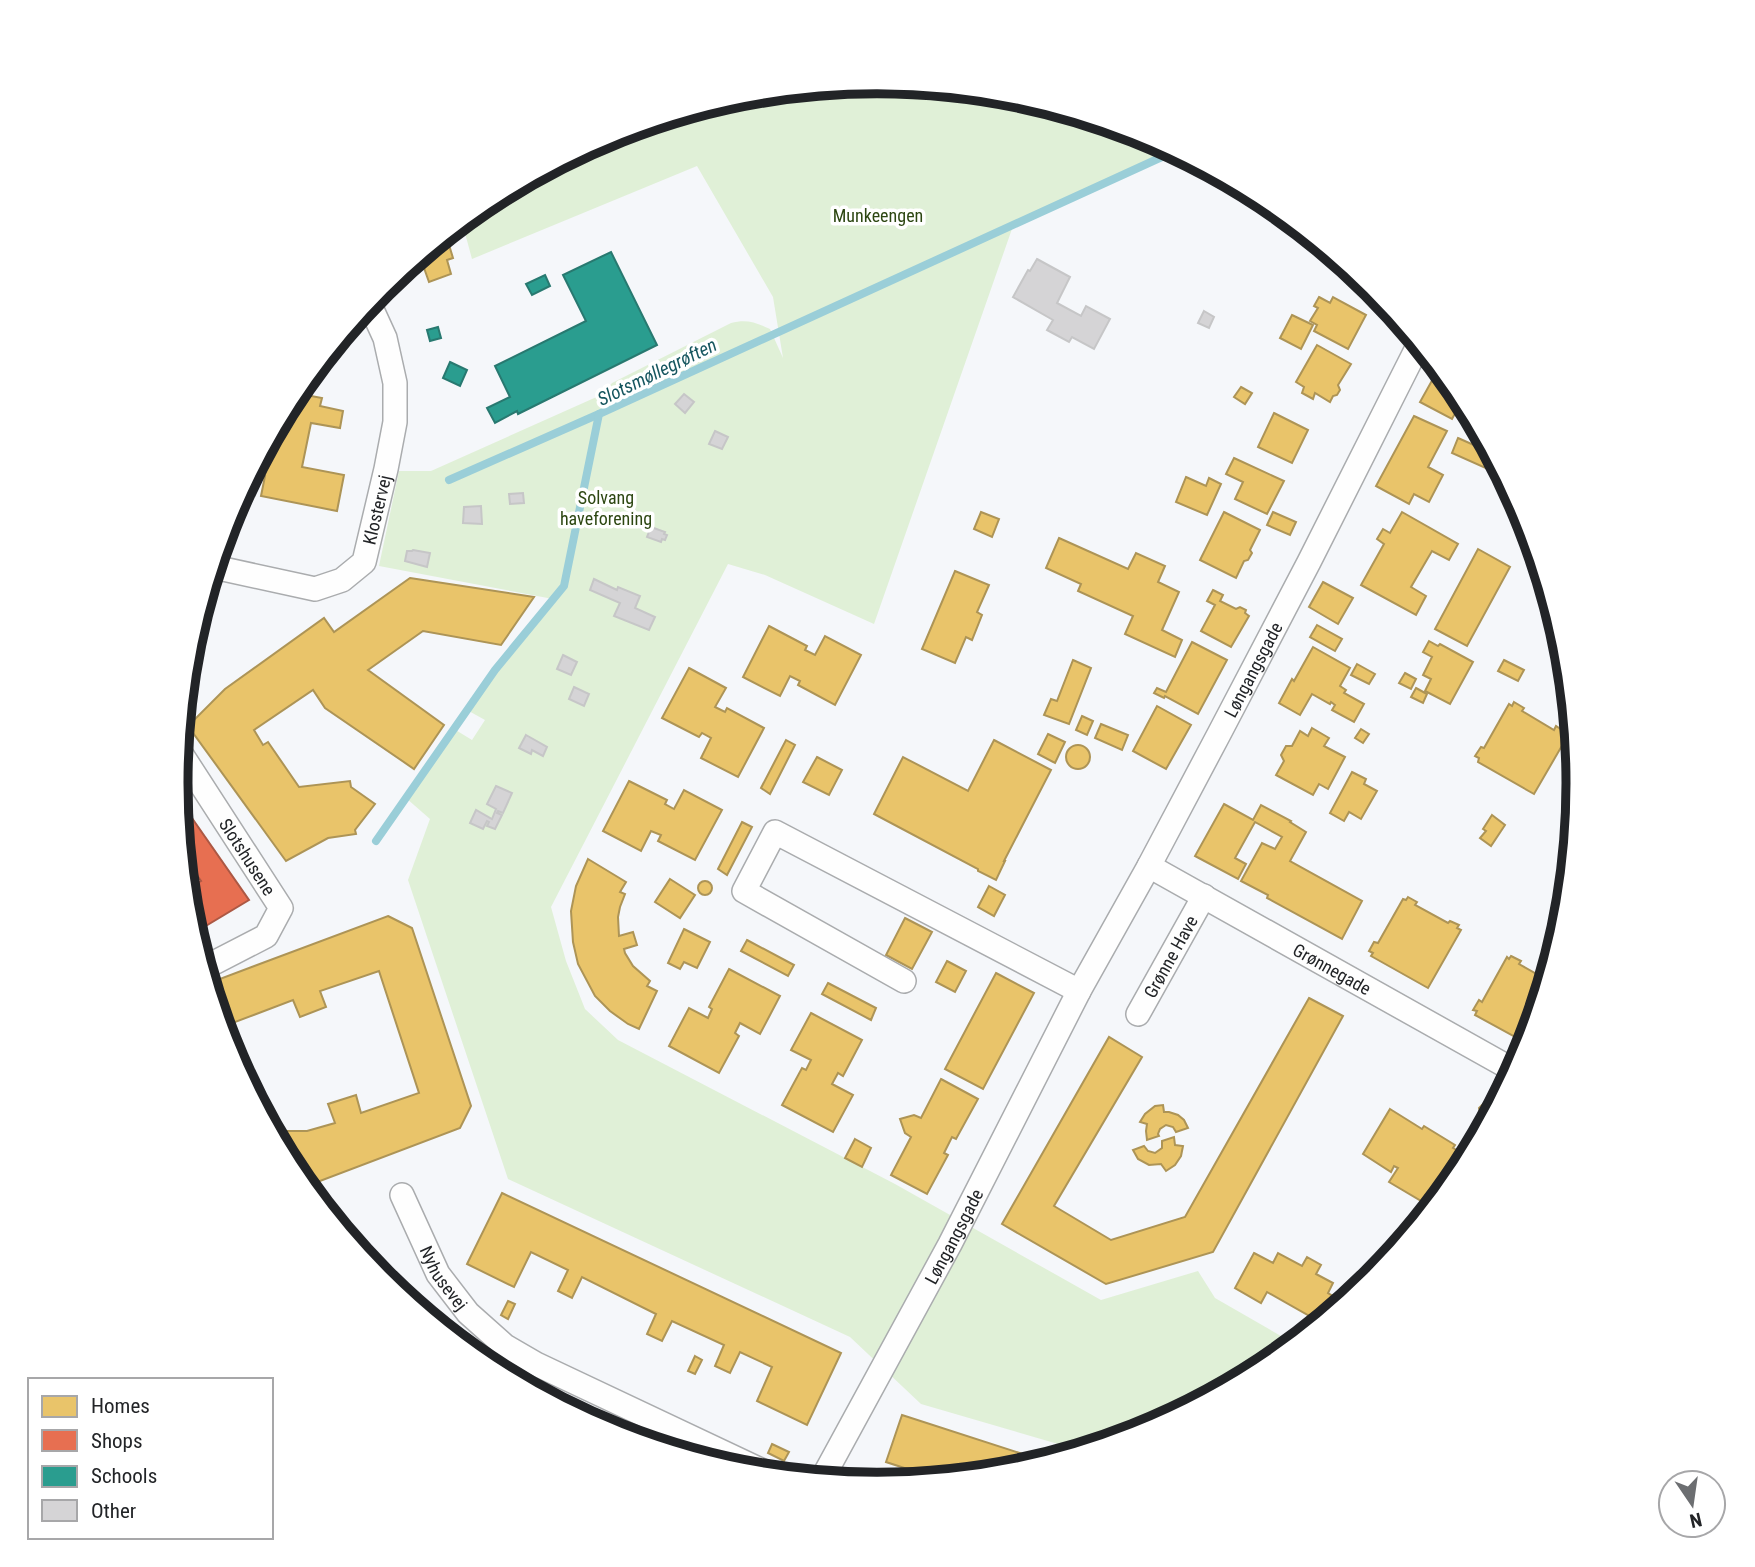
<svg xmlns="http://www.w3.org/2000/svg" width="1755" height="1567" font-family="'Roboto Condensed',sans-serif">
<rect width="100%" height="100%" fill="#f5f7fa"/>
<path fill="#e0f0d7" d="M 878,82 L 1015,96 L 1146,136 L 1175,151 L 1013,226 L 874,624 L 765,575 L 728,564 L 551,907 L 566,961 L 585,1009 L 618,1040 L 895,1184 L 1101,1300 L 1198,1271 L 1215,1298 L 1295,1344 L 1267,1367 L 1145,1432 L 1082,1451 L 921,1404 L 850,1337 L 508,1179 L 408,880 L 430,819 L 406,798 L 454,729 L 472,740 L 485,720 L 467,710 L 495,670 L 553,599 L 379,566 L 399,471 L 431,471 L 601,395 L 612,383 L 731,323 C 746,319 755,322 770,329 L 783,358 L 773,297 L 697,166 L 472,259 L 462,222 L 488,200 L 610,135 L 741,96 Z"/>
<g fill="#e9c46a" stroke="#ad9456" stroke-width="2">
<path d="M 446,235 L 453,258 L 447,260 L 451,274 L 429,282 L 424,268 L 401,275 L 400,272 Z"/>
<path d="M 1367,282 L 1374,288 L 1393,312 L 1371,301 L 1373,296 L 1362,291 Z"/>
<path d="M 1319,297 L 1330,303 L 1333,297 L 1366,315 L 1348,349 L 1314,331 L 1317,325 L 1310,321 L 1318,308 L 1314,306 Z"/>
<path d="M 1292,315 L 1313,325 L 1301,349 L 1280,338 Z"/>
<path d="M 1317,345 L 1351,364 L 1338,385 L 1340,390 L 1337,395 L 1333,396 L 1330,402 L 1315,393 L 1313,399 L 1302,393 L 1304,387 L 1296,382 Z"/>
<path d="M 1439,368 L 1463,399 L 1452,419 L 1420,402 Z"/>
<path d="M 1241,387 L 1252,393 L 1245,404 L 1234,397 Z"/>
<path d="M 295,393 L 322,398 L 320,406 L 343,411 L 340,428 L 311,423 L 302,467 L 344,475 L 337,511 L 261,496 L 265,476 L 252,473 L 290,403 L 292,403 Z"/>
<path d="M 1274,413 L 1308,430 L 1292,463 L 1258,447 Z"/>
<path d="M 1414,416 L 1447,431 L 1428,467 L 1443,475 L 1429,502 L 1414,494 L 1409,504 L 1376,486 Z"/>
<path d="M 1458,438 L 1492,453 L 1501,470 L 1499,474 L 1452,453 Z"/>
<path d="M 1234,458 L 1284,481 L 1267,514 L 1235,499 L 1243,482 L 1226,474 Z"/>
<path d="M 1186,477 L 1206,486 L 1209,478 L 1221,484 L 1207,515 L 1176,502 Z"/>
<path d="M 981,512 L 999,519 L 992,537 L 974,529 Z"/>
<path d="M 1224,512 L 1260,530 L 1250,550 L 1252,553 L 1248,560 L 1244,561 L 1236,578 L 1200,560 Z"/>
<path d="M 1273,512 L 1296,522 L 1290,535 L 1267,525 Z"/>
<path d="M 1402,512 L 1458,544 L 1449,560 L 1432,551 L 1411,587 L 1426,596 L 1416,615 L 1361,585 L 1384,544 L 1377,539 L 1383,529 L 1390,533 Z"/>
<path d="M 1059,538 L 1128,569 L 1136,553 L 1165,566 L 1158,582 L 1179,592 L 1162,630 L 1182,640 L 1175,657 L 1125,634 L 1133,616 L 1078,591 L 1081,584 L 1046,568 Z"/>
<path d="M 1478,549 L 1510,567 L 1467,646 L 1435,629 Z"/>
<path d="M 955,571 L 989,585 L 977,612 L 982,615 L 972,640 L 966,637 L 955,663 L 922,649 Z"/>
<path d="M 410,578 L 534,597 L 501,645 L 423,631 L 368,670 L 444,725 L 414,769 L 325,708 L 313,690 L 254,730 L 263,745 L 268,742 L 299,787 L 350,781 L 351,787 L 375,804 L 355,830 L 356,834 L 328,838 L 286,861 L 188,726 L 225,689 L 324,618 L 334,632 Z"/>
<path d="M 1323,582 L 1353,598 L 1338,624 L 1309,607 Z"/>
<path d="M 1213,590 L 1223,595 L 1220,601 L 1236,609 L 1240,607 L 1246,610 L 1245,613 L 1249,616 L 1231,647 L 1201,631 L 1215,605 L 1207,601 Z"/>
<path d="M 1317,625 L 1342,639 L 1335,651 L 1310,637 Z"/>
<path d="M 769,626 L 807,646 L 805,650 L 815,655 L 825,636 L 861,655 L 835,705 L 798,685 L 800,681 L 790,676 L 780,696 L 743,677 Z"/>
<path d="M 1429,641 L 1438,646 L 1440,644 L 1473,662 L 1450,704 L 1425,691 L 1431,679 L 1423,675 L 1432,657 L 1423,652 Z"/>
<path d="M 1192,642 L 1227,660 L 1198,714 L 1165,696 L 1164,698 L 1154,693 L 1157,688 L 1166,692 Z"/>
<path d="M 1313,647 L 1350,668 L 1340,686 L 1346,690 L 1344,693 L 1364,704 L 1354,722 L 1332,710 L 1335,705 L 1331,702 L 1330,704 L 1312,694 L 1300,715 L 1279,703 L 1292,679 L 1294,681 Z"/>
<path d="M 1073,660 L 1091,668 L 1069,724 L 1044,715 L 1051,699 L 1057,701 Z"/>
<path d="M 1504,660 L 1524,670 L 1518,681 L 1498,671 Z"/>
<path d="M 1357,664 L 1375,674 L 1369,684 L 1351,675 Z"/>
<path d="M 689,668 L 726,688 L 715,707 L 725,712 L 727,708 L 764,728 L 738,777 L 701,758 L 711,738 L 702,733 L 699,737 L 662,718 Z"/>
<path d="M 1405,673 L 1416,679 L 1411,689 L 1399,683 Z"/>
<path d="M 1416,688 L 1427,694 L 1423,703 L 1411,697 Z"/>
<path d="M 1514,702 L 1524,708 L 1522,711 L 1554,730 L 1556,726 L 1565,732 L 1563,735 L 1567,737 L 1534,794 L 1478,762 L 1479,758 L 1475,756 L 1481,747 L 1484,748 L 1509,704 L 1512,706 Z"/>
<path d="M 1157,706 L 1191,725 L 1166,769 L 1133,751 Z"/>
<path d="M 1082,716 L 1093,721 L 1087,735 L 1076,730 Z"/>
<path d="M 1101,724 L 1128,735 L 1122,750 L 1095,738 Z"/>
<path d="M 1312,728 L 1329,738 L 1324,746 L 1345,757 L 1328,789 L 1319,784 L 1313,795 L 1276,775 L 1284,761 L 1281,755 L 1286,746 L 1292,746 L 1300,731 L 1308,736 Z"/>
<path d="M 1361,729 L 1369,734 L 1363,743 L 1355,738 Z"/>
<path d="M 1048,734 L 1065,742 L 1055,763 L 1038,754 Z"/>
<path d="M 786,740 L 795,745 L 770,794 L 761,788 Z"/>
<path d="M 994,740 L 1051,770 L 1004,861 L 1005,861 L 996,880 L 978,871 L 978,869 L 874,814 L 903,757 L 968,791 Z"/>
<circle cx="1078" cy="757" r="12"/>
<path d="M 817,757 L 842,770 L 829,795 L 803,782 Z"/>
<path d="M 1352,772 L 1366,779 L 1364,784 L 1377,791 L 1361,819 L 1349,812 L 1344,821 L 1330,813 Z"/>
<path d="M 629,781 L 667,800 L 665,804 L 674,809 L 684,790 L 722,810 L 695,860 L 658,841 L 661,835 L 651,831 L 641,851 L 603,831 Z"/>
<path d="M 1224,804 L 1253,820 L 1261,805 L 1291,821 L 1290,822 L 1306,832 L 1290,861 L 1362,901 L 1342,939 L 1267,898 L 1268,895 L 1241,881 L 1262,843 L 1275,849 L 1282,837 L 1255,822 L 1235,858 L 1246,864 L 1238,879 L 1195,856 Z"/>
<path d="M 1492,815 L 1505,825 L 1491,846 L 1480,838 L 1486,831 L 1483,829 Z"/>
<path d="M 742,822 L 752,827 L 727,875 L 718,869 Z"/>
<path d="M 588,859 L 626,882 L 620,892 L 625,894 L 620,907 L 618,917 L 619,936 L 633,932 L 637,945 L 624,949 L 625,953 L 633,966 L 650,981 L 647,986 L 657,991 L 639,1029 L 628,1024 L 610,1011 L 595,996 L 578,964 L 573,942 L 571,911 L 576,886 Z"/>
<path d="M 670,879 L 695,895 L 680,918 L 655,902 Z"/>
<circle cx="705" cy="888" r="7"/>
<path d="M 989,886 L 1005,895 L 994,916 L 978,907 Z"/>
<path d="M 1408,897 L 1417,902 L 1415,905 L 1448,923 L 1450,921 L 1459,925 L 1457,928 L 1461,930 L 1428,988 L 1371,956 L 1373,953 L 1369,951 L 1374,942 L 1378,943 L 1403,899 L 1406,900 Z"/>
<path d="M 388,916 L 412,928 L 471,1106 L 460,1128 L 320,1181 L 301,1181 L 294,1173 L 272,1131 L 307,1131 L 335,1123 L 328,1104 L 356,1095 L 361,1113 L 419,1093 L 379,971 L 320,991 L 326,1007 L 300,1017 L 293,1000 L 222,1027 L 209,983 Z"/>
<path d="M 905,918 L 932,932 L 912,969 L 886,955 Z"/>
<path d="M 684,929 L 710,942 L 697,968 L 684,962 L 680,969 L 668,963 Z"/>
<path d="M 747,940 L 794,965 L 788,976 L 741,951 Z"/>
<path d="M 1511,956 L 1521,961 L 1519,964 L 1547,980 L 1528,1044 L 1475,1015 L 1477,1011 L 1473,1010 L 1479,1000 L 1482,1002 L 1507,957 L 1509,959 Z"/>
<path d="M 947,961 L 966,971 L 955,992 L 936,982 Z"/>
<path d="M 729,969 L 780,996 L 760,1034 L 740,1023 L 735,1033 L 739,1036 L 719,1073 L 669,1046 L 689,1008 L 708,1018 L 712,1009 L 709,1007 Z"/>
<path d="M 996,973 L 1034,993 L 983,1089 L 945,1069 Z"/>
<path d="M 828,983 L 876,1008 L 871,1020 L 822,994 Z"/>
<path d="M 1309,998 L 1343,1016 L 1213,1252 L 1106,1284 L 1002,1224 L 1109,1037 L 1142,1057 L 1054,1206 L 1111,1240 L 1185,1217 Z"/>
<path d="M 811,1013 L 862,1040 L 843,1076 L 838,1073 L 832,1084 L 853,1095 L 833,1132 L 782,1105 L 802,1068 L 806,1070 L 811,1060 L 791,1050 Z"/>
<path d="M 941,1079 L 978,1099 L 956,1139 L 952,1137 L 944,1153 L 948,1155 L 927,1194 L 891,1175 L 911,1137 L 905,1133 L 900,1119 L 914,1115 L 921,1118 Z"/>
<path d="M 1485,1102 L 1494,1104 L 1496,1107 L 1490,1119 L 1481,1117 L 1479,1108 Z"/>
<path d="M 1163,1105 L 1164,1112 L 1169,1112 L 1178,1115 L 1184,1120 L 1188,1128 L 1176,1132 L 1173,1127 L 1166,1125 L 1160,1129 L 1158,1134 L 1159,1136 L 1147,1140 L 1146,1131 L 1147,1124 L 1140,1122 L 1145,1114 L 1155,1106 Z"/>
<path d="M 1390,1109 L 1422,1129 L 1424,1126 L 1455,1145 L 1453,1148 L 1469,1157 L 1460,1173 L 1438,1200 L 1431,1195 L 1434,1190 L 1431,1188 L 1423,1202 L 1389,1182 L 1398,1168 L 1394,1166 L 1391,1172 L 1363,1154 Z"/>
<path d="M 1174,1137 L 1175,1145 L 1183,1146 L 1181,1156 L 1175,1165 L 1166,1171 L 1161,1164 L 1149,1165 L 1138,1159 L 1133,1150 L 1144,1146 L 1148,1151 L 1155,1153 L 1162,1148 L 1162,1141 Z"/>
<path d="M 855,1139 L 871,1148 L 862,1167 L 845,1158 Z"/>
<path d="M 502,1193 L 841,1353 L 807,1425 L 757,1401 L 772,1367 L 740,1352 L 730,1373 L 715,1366 L 724,1345 L 672,1321 L 662,1341 L 647,1334 L 656,1314 L 582,1277 L 572,1298 L 558,1291 L 568,1270 L 531,1252 L 514,1287 L 467,1264 Z"/>
<path d="M 1254,1253 L 1273,1263 L 1278,1253 L 1302,1266 L 1307,1257 L 1321,1265 L 1316,1274 L 1333,1283 L 1328,1293 L 1343,1302 L 1347,1293 L 1353,1296 L 1311,1330 L 1306,1327 L 1311,1317 L 1267,1292 L 1261,1303 L 1235,1288 Z"/>
<path d="M 508,1301 L 515,1304 L 508,1319 L 501,1315 Z"/>
<path d="M 695,1356 L 702,1360 L 695,1374 L 688,1371 Z"/>
<path d="M 902,1415 L 1041,1460 L 1040,1463 L 1014,1471 L 938,1479 L 886,1462 Z"/>
<path d="M 772,1444 L 789,1452 L 784,1461 L 768,1453 Z"/>
</g>
<path fill="#e76f51" stroke="#ac5844" stroke-width="2" d="M 178,798 L 249,900 L 194,933 L 190,920 L 187,889 L 201,881 L 183,856 Z"/>
<g fill="#2a9d8f" stroke="#287970" stroke-width="2">
<path d="M 611,252 L 657,345 L 518,414 L 517,411 L 495,423 L 487,408 L 510,397 L 495,366 L 586,321 L 563,275 Z"/>
<path d="M 545,275 L 550,286 L 532,295 L 526,284 Z"/>
<path d="M 438,327 L 441,338 L 430,341 L 427,330 Z"/>
<path d="M 450,362 L 467,370 L 460,386 L 443,378 Z"/>
</g>
<g fill="none" stroke-linecap="round" stroke-linejoin="round">
<g stroke="#9aced8" stroke-width="8">
<path d="M 449,480 L 599,414"/>
<path d="M 376,841 L 495,670 L 564,586 L 599,414 L 1175,151"/>
</g>
</g>
<g fill="#d5d4d6" stroke="#c6c6c7" stroke-width="2">
<path d="M 1037,259 L 1070,277 L 1057,303 L 1081,316 L 1086,306 L 1110,319 L 1094,349 L 1072,337 L 1069,342 L 1047,330 L 1053,320 L 1013,297 L 1028,270 L 1030,271 Z"/>
<path d="M 1204,311 L 1214,317 L 1209,328 L 1198,323 Z"/>
<path d="M 684,394 L 694,402 L 685,413 L 675,404 Z"/>
<path d="M 715,431 L 728,437 L 722,449 L 709,444 Z"/>
<path d="M 523,493 L 524,503 L 510,504 L 509,494 Z"/>
<path d="M 481,506 L 482,524 L 463,523 L 464,507 Z"/>
<path d="M 651,527 L 665,532 L 664,534 L 667,535 L 665,540 L 662,539 L 661,542 L 647,537 Z"/>
<path d="M 413,550 L 430,553 L 427,567 L 405,561 L 407,551 L 412,551 Z"/>
<path d="M 594,579 L 617,590 L 618,587 L 640,596 L 635,608 L 655,617 L 649,630 L 614,616 L 620,603 L 590,590 Z"/>
<path d="M 563,655 L 577,662 L 571,675 L 557,669 Z"/>
<path d="M 574,687 L 589,694 L 584,706 L 569,699 Z"/>
<path d="M 526,735 L 547,747 L 543,756 L 532,750 L 531,754 L 519,748 Z"/>
<path d="M 496,786 L 512,793 L 503,813 L 498,811 L 497,813 L 502,815 L 495,829 L 487,826 L 489,822 L 487,821 L 483,829 L 470,823 L 476,810 L 492,819 L 496,809 L 487,804 Z"/>
</g>
<g fill="none" stroke-linecap="round" stroke-linejoin="round">
<g stroke="#aaacae" stroke-width="26">
<g id="minor">
<path id="s1" d="M 214,567 L 315,589 L 342,580 L 364,562 L 386,469 L 395,422 L 395,383 L 385,338 L 369,303"/>
<path id="s2" d="M 182,755 L 281,908 L 266,936 L 204,968"/>
<path id="s3" d="M 1149,866 L 1515,1071"/>
<path d="M 904,981 L 744,891 L 775,832 L 1079,991"/>
<path id="s4" d="M 1138,1014 L 1204,896"/>
<path id="s5" d="M 402,1195 L 438,1274 L 468,1313 L 505,1346 L 536,1364 L 769,1474"/>
<path id="s6" d="M 822,1479 L 950,1244 L 1079,991 L 1149,866 L 1219,734 L 1309,562 L 1419,344"/>
</g>
</g>
<use href="#minor" stroke="#fefefe" stroke-width="23"/>
</g>
<g text-anchor="middle" dominant-baseline="central" stroke-width="7" stroke-linejoin="round" paint-order="stroke">
<g font-size="18" fill="#2c4611" stroke="#fff">
<text x="878" y="215">Munkeengen</text>
<text x="606" y="497">Solvang<tspan x="606" dy="21">haveforening</tspan></text>
</g>
<g font-size="18" fill="#222427" stroke="#fff">
<text stroke="none"><textPath href="#s1" startOffset="214">Klostervej</textPath></text>
<text stroke="none"><textPath href="#s6" startOffset="917">Løngangsgade</textPath></text>
<text stroke="none"><textPath href="#s2" startOffset="121">Slotshusene</textPath></text>
<text stroke="none"><textPath href="#s4" startOffset="66">Grønne Have</textPath></text>
<text stroke="none"><textPath href="#s3" startOffset="210">Grønnegade</textPath></text>
<text stroke="none"><textPath href="#s6" startOffset="276">Løngangsgade</textPath></text>
<text stroke="none"><textPath href="#s5" startOffset="93">Nyhusevej</textPath></text>
</g>
<g font-size="19" font-style="italic" fill="#16565f" stroke="#fff">
<text transform="translate(657 372) rotate(-26)">Slotsmøllegrøften</text>
</g>
</g>
<path d="M0 0H1755V1567H0ZM188 783a689 689 0 1 1 1378 0a689 689 0 1 1-1378 0Z" fill="#fff" fill-rule="evenodd"/>
<path fill="none" stroke="#222427" stroke-width="9" d="M188 783a689 689 0 1 1 1378 0a689 689 0 1 1-1378 0Z"/>
<rect x="28" y="1378" width="245" height="161" fill="#ffffff" stroke="#a7a7a9" stroke-width="2"/>
<rect x="42" y="1396" width="35" height="21" fill="#e9c46a" stroke="#a7a7a9" stroke-width="2"/>
<text x="91" y="1413" font-size="21" fill="#222427">Homes</text>
<rect x="42" y="1430" width="35" height="21" fill="#e76f51" stroke="#a7a7a9" stroke-width="2"/>
<text x="91" y="1448" font-size="21" fill="#222427">Shops</text>
<rect x="42" y="1466" width="35" height="21" fill="#2a9d8f" stroke="#a7a7a9" stroke-width="2"/>
<text x="91" y="1483" font-size="21" fill="#222427">Schools</text>
<rect x="42" y="1500" width="35" height="21" fill="#d5d4d6" stroke="#a7a7a9" stroke-width="2"/>
<text x="91" y="1518" font-size="21" fill="#222427">Other</text>
<g transform="translate(1692 1504) rotate(167)"><circle r="33" fill="#ffffff" stroke="#a7a7a9" stroke-width="2"/>
<path d="M0-5L12 26L0 18L-12 26Z" fill="#6c6e71"/>
<text y="-10" font-size="19" font-weight="bold" text-anchor="middle" fill="#222427">N</text>
</g>
</svg>
